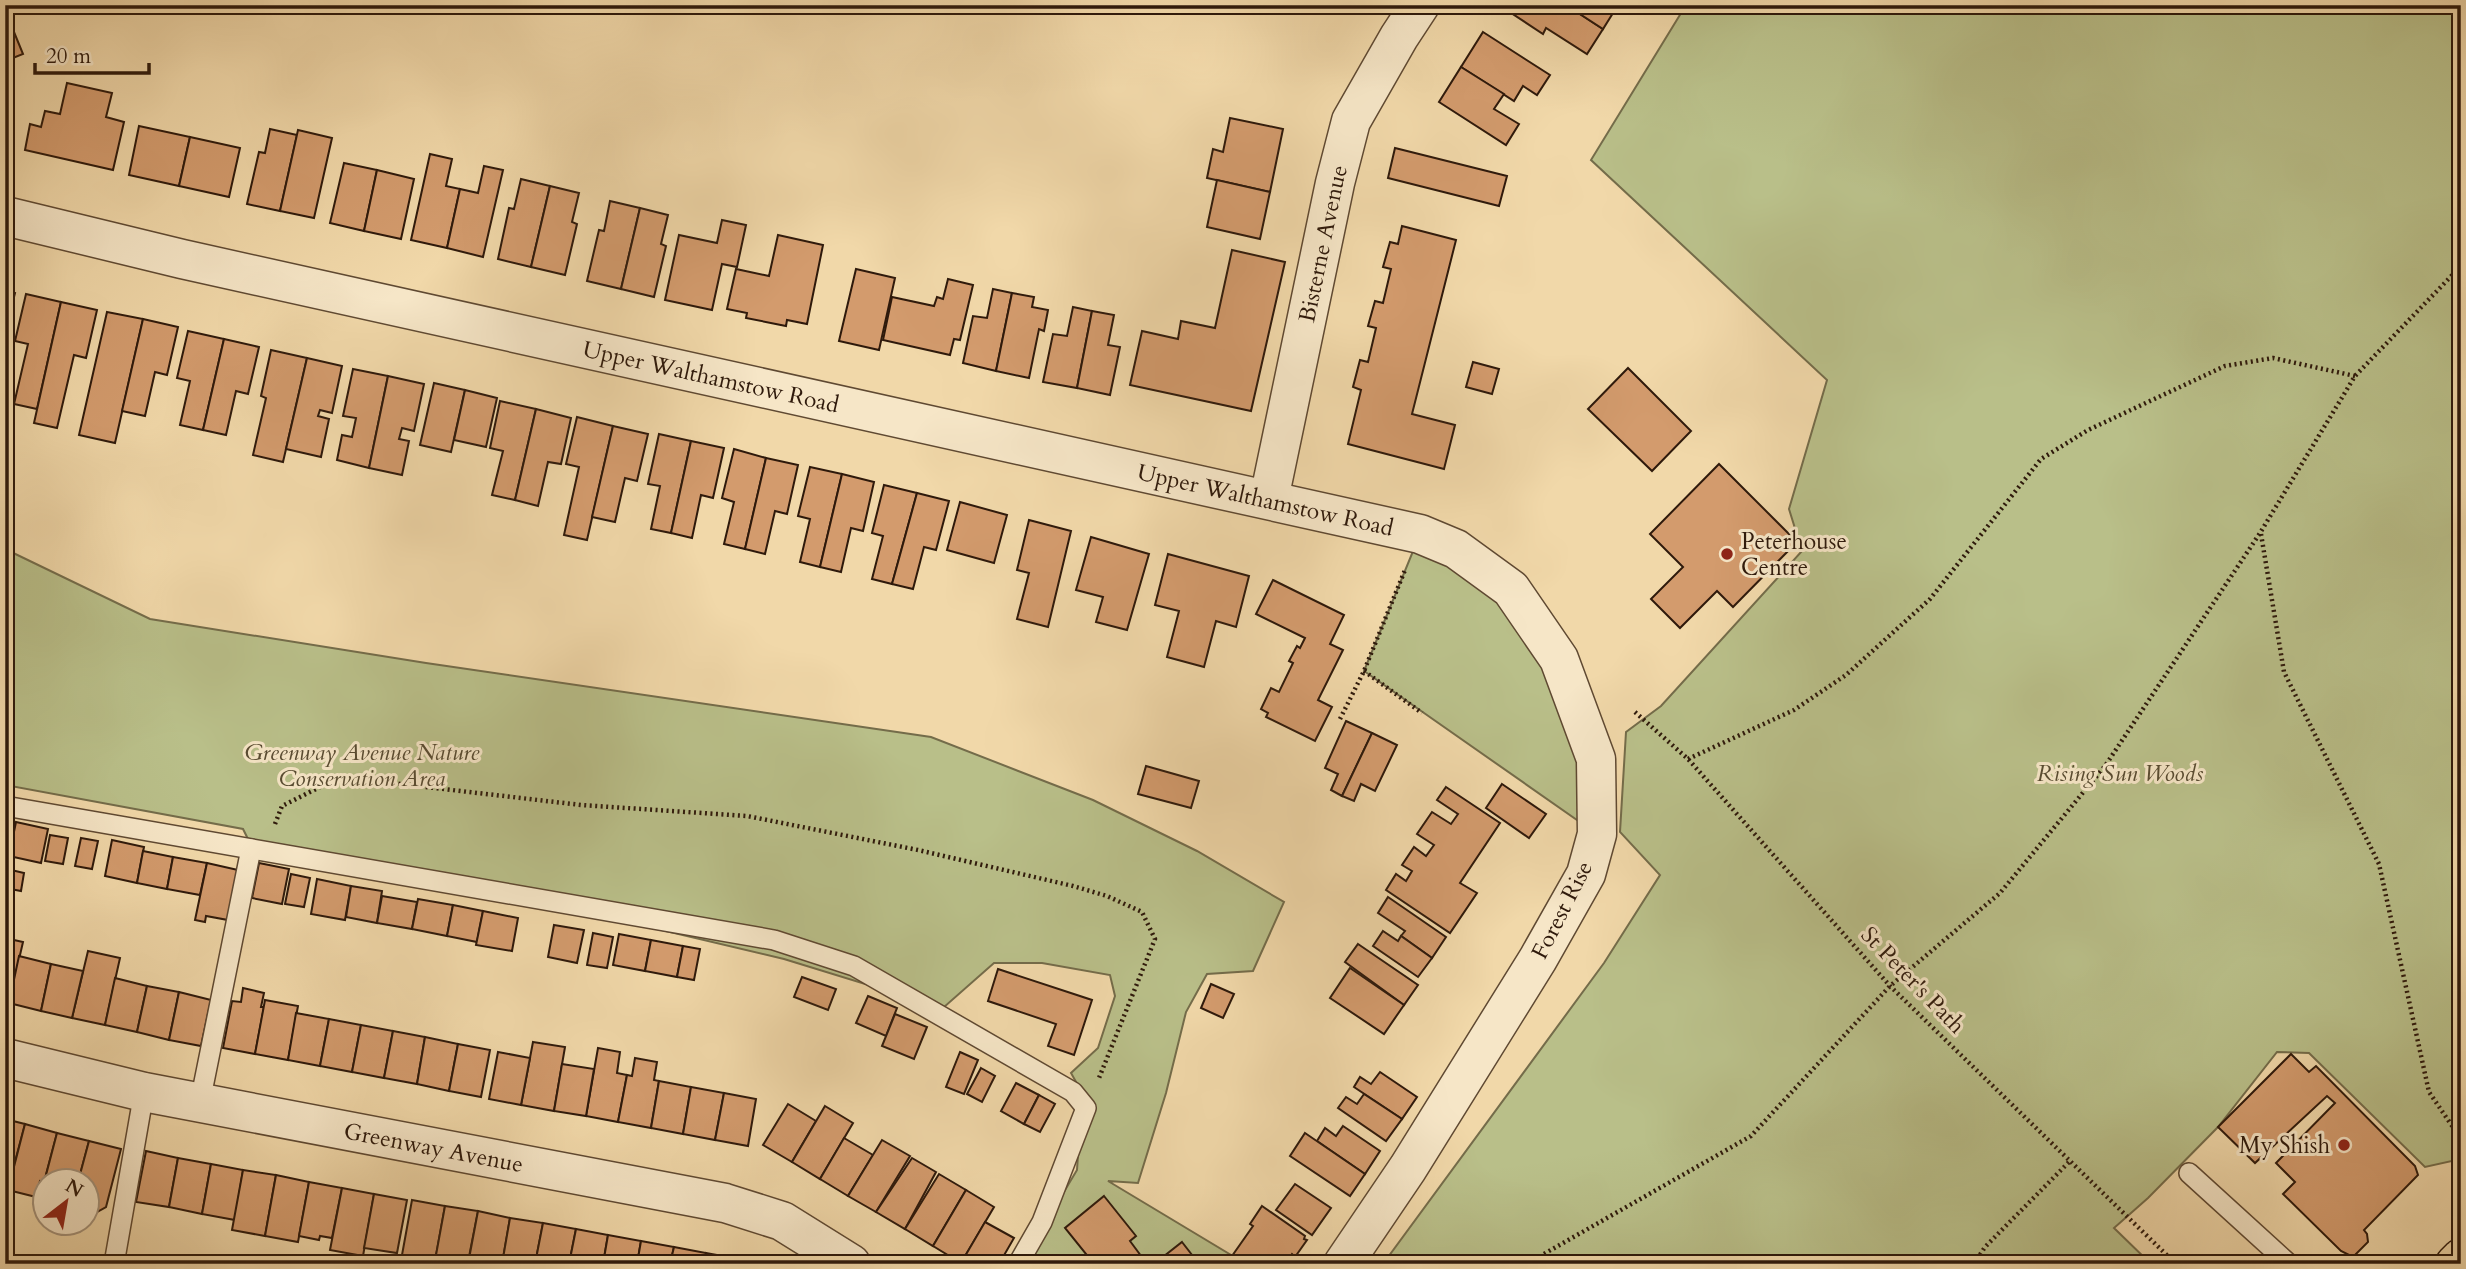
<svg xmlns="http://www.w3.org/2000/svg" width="2466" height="1269" font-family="Cardo,serif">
<rect width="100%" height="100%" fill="#f1d8a9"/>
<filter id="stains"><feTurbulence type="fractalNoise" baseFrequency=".00286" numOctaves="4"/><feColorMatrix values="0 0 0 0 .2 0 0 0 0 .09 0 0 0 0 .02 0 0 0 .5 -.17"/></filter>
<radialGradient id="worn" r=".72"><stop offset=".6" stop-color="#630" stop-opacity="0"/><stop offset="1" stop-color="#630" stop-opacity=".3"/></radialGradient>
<g fill="#b9bf89" stroke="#746c4a" stroke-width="2">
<path d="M 1686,5 L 2461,5 L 2461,1159 L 2425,1167 L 2309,1053 L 2277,1052 L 2218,1127 L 2148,1198 L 2114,1228 L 2151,1264 L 1383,1264 L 1604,963 L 1660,875 L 1620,832 L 1626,732 L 1661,706 L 1802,551 L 1789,509 L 1827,380 L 1591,160 Z"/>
<path d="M 1420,534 L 1456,549 L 1559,659 L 1597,834 L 1364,671 Z"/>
<path d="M 5,549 L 150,619 L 426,663 L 931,737 L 1093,800 L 1197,851 L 1284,902 L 1253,971 L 1207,974 L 1186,1012 L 1166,1093 L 1138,1183 L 1108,1181 L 1246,1264 L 1021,1264 L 1077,1170 L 1079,1140 L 1089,1105 L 1071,1073 L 1098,1048 L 1115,996 L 1110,975 L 1042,963 L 994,963 L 943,1008 L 784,959 L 615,919 L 251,845 L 243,829 L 5,785 Z"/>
</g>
<g fill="#d39b6d" stroke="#2e190b" stroke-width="2">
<path d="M 1499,5 L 1566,5 L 1603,29 L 1587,54 L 1546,28 L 1543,34 Z"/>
<path d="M 1566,5 L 1618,5 L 1603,29 Z"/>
<path d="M 5,10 L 23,54 L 8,60 L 5,53 Z"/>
<path d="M 1483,32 L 1550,75 L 1537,95 L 1523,86 L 1514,101 L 1461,67 Z"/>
<path d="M 1461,67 L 1504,94 L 1494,109 L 1519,124 L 1506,145 L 1439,102 Z"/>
<path d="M 67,83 L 112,93 L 106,117 L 124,122 L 113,170 L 25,150 L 30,124 L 41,127 L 45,111 L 60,114 Z"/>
<path d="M 1230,118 L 1283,129 L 1270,192 L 1207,178 L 1213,149 L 1223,152 Z"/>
<path d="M 139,126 L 190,137 L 179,186 L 129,175 Z"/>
<path d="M 270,129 L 297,135 L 280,211 L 247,204 L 259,152 L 265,153 Z"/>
<path d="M 298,130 L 332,138 L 314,218 L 280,211 Z"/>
<path d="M 190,137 L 240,148 L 229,197 L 179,186 Z"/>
<path d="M 1395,148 L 1507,176 L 1499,206 L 1388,178 Z"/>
<path d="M 430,154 L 452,159 L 446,186 L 460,189 L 447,248 L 411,240 Z"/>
<path d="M 344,163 L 377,170 L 364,231 L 330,223 Z"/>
<path d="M 484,166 L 503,170 L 483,257 L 447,248 L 460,189 L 478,193 Z"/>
<path d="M 377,170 L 414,179 L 401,239 L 364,231 Z"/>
<path d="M 521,179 L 550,186 L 531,267 L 498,259 L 509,208 L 514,209 Z"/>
<path d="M 1217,180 L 1270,192 L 1260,239 L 1207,227 Z"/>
<path d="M 550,186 L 579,193 L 572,222 L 577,224 L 565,275 L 531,267 Z"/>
<path d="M 610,201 L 640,208 L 621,289 L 587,281 L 599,230 L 604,231 Z"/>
<path d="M 640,208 L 668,215 L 661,244 L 666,246 L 654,297 L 621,289 Z"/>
<path d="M 722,220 L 746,225 L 737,267 L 722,264 L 712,310 L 665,300 L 679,235 L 717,243 Z"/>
<path d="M 1402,226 L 1456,240 L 1412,414 L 1455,425 L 1444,469 L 1348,444 L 1361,390 L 1353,387 L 1360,360 L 1368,362 L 1376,328 L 1368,326 L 1375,301 L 1383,303 L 1391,269 L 1383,267 L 1390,242 L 1398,244 Z"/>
<path d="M 778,235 L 823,245 L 807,324 L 787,320 L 786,326 L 746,318 L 747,313 L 727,309 L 736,269 L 769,276 Z"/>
<path d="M 1232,250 L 1285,262 L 1251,411 L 1130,385 L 1142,331 L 1178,339 L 1181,321 L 1215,328 Z"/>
<path d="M 856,269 L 895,278 L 879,350 L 839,341 Z"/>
<path d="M 948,279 L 973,285 L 960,340 L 954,339 L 950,355 L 883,340 L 892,297 L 934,306 L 937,297 L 943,299 Z"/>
<path d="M 993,289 L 1012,293 L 996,371 L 963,363 L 973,316 L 987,318 Z"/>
<path d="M 5,291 L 15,293 L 5,333 Z"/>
<path d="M 1012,293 L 1034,297 L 1032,307 L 1048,310 L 1044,331 L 1039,329 L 1029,378 L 996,371 Z"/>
<path d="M 26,294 L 61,302 L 37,409 L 14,404 L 28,344 L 15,341 Z"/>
<path d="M 61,302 L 97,310 L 86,358 L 74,355 L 57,428 L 34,423 Z"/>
<path d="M 1073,307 L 1092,311 L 1077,388 L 1043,382 L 1053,334 L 1067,336 Z"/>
<path d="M 1092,311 L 1114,315 L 1108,345 L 1120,347 L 1110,395 L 1077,388 Z"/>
<path d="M 107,312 L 143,319 L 115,443 L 79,435 Z"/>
<path d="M 143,319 L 178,327 L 167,375 L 155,372 L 145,416 L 122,411 Z"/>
<path d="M 188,331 L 224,339 L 203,430 L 180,425 L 190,381 L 177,378 Z"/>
<path d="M 224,339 L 259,347 L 248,394 L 236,391 L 226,435 L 203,430 Z"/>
<path d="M 271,350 L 307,358 L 283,462 L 253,455 L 266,398 L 261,396 Z"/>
<path d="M 307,358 L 342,366 L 332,413 L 320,410 L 318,416 L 329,419 L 321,457 L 286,449 Z"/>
<path d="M 1473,362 L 1499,369 L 1492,394 L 1466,387 Z"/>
<path d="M 1628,368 L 1691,431 L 1652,471 L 1588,409 Z"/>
<path d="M 353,369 L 388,376 L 369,468 L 337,460 L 342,435 L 352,437 L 356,418 L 343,416 Z"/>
<path d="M 388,376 L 424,384 L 414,431 L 402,428 L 399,439 L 409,441 L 402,475 L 369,468 Z"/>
<path d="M 434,383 L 465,390 L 451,452 L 420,445 Z"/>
<path d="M 465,390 L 497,398 L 486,447 L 454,440 Z"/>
<path d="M 500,401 L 536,409 L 515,500 L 492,495 L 503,451 L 490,448 Z"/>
<path d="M 536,409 L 571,418 L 561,464 L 548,462 L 538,506 L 515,500 Z"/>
<path d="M 577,417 L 613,426 L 587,540 L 564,535 L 579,467 L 566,464 Z"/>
<path d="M 613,426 L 648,434 L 637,481 L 625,478 L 615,522 L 592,517 Z"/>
<path d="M 659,434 L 691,441 L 671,533 L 651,529 L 660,486 L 648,484 Z"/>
<path d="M 691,441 L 724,448 L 713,498 L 701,495 L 692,538 L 671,533 Z"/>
<path d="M 734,449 L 766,458 L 745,549 L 724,544 L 734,502 L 722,498 Z"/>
<path d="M 766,458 L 798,465 L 787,514 L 775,511 L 765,554 L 745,549 Z"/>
<path d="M 1719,464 L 1797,542 L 1733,607 L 1717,591 L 1680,628 L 1651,599 L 1683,567 L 1650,534 Z"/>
<path d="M 810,467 L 842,474 L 820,567 L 800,562 L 810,519 L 798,516 Z"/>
<path d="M 842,474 L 874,482 L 863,531 L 851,528 L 841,572 L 820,567 Z"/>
<path d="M 884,485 L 917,493 L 892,584 L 872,579 L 883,536 L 872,533 Z"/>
<path d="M 917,493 L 949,501 L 936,550 L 924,547 L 913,589 L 892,584 Z"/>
<path d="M 960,502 L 1007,515 L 994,563 L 947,550 Z"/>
<path d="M 1029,520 L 1071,531 L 1048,627 L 1017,619 L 1029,573 L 1017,570 Z"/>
<path d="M 1091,537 L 1149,554 L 1127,630 L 1096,622 L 1103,597 L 1076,590 Z"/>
<path d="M 1168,554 L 1249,576 L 1236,627 L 1216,621 L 1204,667 L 1167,657 L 1179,611 L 1155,605 Z"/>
<path d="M 1273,580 L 1344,615 L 1330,644 L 1343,650 L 1318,700 L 1332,707 L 1315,741 L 1266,717 L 1268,713 L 1261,709 L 1271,688 L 1279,692 L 1293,663 L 1289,661 L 1297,646 L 1300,648 L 1305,638 L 1256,614 Z"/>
<path d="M 1346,721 L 1372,733 L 1342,796 L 1331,790 L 1338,774 L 1325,768 Z"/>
<path d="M 1372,733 L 1397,745 L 1375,791 L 1361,784 L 1354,801 L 1342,796 Z"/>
<path d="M 1146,766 L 1199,781 L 1191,808 L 1138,794 Z"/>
<path d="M 1502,784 L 1546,814 L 1529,838 L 1486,808 Z"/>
<path d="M 1446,787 L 1500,823 L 1460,883 L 1477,893 L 1450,933 L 1386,890 L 1396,874 L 1406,881 L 1412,871 L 1402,865 L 1414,847 L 1426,856 L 1434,845 L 1417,834 L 1432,812 L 1451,824 L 1458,814 L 1437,800 Z"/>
<path d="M 16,822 L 48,829 L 41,863 L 9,856 Z"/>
<path d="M 50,835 L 68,838 L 63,864 L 45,861 Z"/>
<path d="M 81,838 L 98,841 L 92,869 L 75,866 Z"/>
<path d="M 112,840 L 144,847 L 137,883 L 105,876 Z"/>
<path d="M 143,851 L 173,857 L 167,889 L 137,883 Z"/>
<path d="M 173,857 L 207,863 L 200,895 L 167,889 Z"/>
<path d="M 207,863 L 238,870 L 228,920 L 206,916 L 205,922 L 195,920 Z"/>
<path d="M 259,863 L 289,869 L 282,904 L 252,898 Z"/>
<path d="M 7,869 L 24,873 L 21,891 L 5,888 Z"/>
<path d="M 291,874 L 310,878 L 304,907 L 285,904 Z"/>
<path d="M 317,879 L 351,886 L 345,920 L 311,914 Z"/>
<path d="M 351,886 L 382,891 L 377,923 L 346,917 Z"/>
<path d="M 382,896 L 417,902 L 412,929 L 377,923 Z"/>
<path d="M 1388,897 L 1446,937 L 1432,958 L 1401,936 L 1405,931 L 1378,913 Z"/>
<path d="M 418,899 L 453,905 L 447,936 L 412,929 Z"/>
<path d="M 453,905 L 483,911 L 477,942 L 447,936 Z"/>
<path d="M 483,911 L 518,918 L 512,951 L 476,945 Z"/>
<path d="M 554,925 L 584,930 L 577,963 L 548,957 Z"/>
<path d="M 1383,931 L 1398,941 L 1401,936 L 1432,958 L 1418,977 L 1373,946 Z"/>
<path d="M 593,933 L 613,937 L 607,968 L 587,965 Z"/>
<path d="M 619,934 L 651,940 L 645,971 L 613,965 Z"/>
<path d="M 5,938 L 23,942 L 9,1003 L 5,1002 Z"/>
<path d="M 651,940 L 683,946 L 677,977 L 645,971 Z"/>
<path d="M 1358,944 L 1418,985 L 1404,1005 L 1345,962 Z"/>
<path d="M 683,946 L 700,949 L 694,980 L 677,977 Z"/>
<path d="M 88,951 L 120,958 L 105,1025 L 72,1018 Z"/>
<path d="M 19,956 L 51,964 L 41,1011 L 9,1003 Z"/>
<path d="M 51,964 L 83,971 L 72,1018 L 41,1011 Z"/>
<path d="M 1350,968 L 1404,1005 L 1384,1034 L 1330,998 Z"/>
<path d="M 998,969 L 1092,1000 L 1074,1055 L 1048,1046 L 1056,1024 L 988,1001 Z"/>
<path d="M 802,977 L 836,989 L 828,1010 L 794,997 Z"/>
<path d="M 115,978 L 147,986 L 137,1032 L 105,1025 Z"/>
<path d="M 1211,984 L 1234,994 L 1223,1018 L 1201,1008 Z"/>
<path d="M 147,986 L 179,992 L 169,1040 L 137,1032 Z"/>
<path d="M 243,988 L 264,993 L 261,1007 L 264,1007 L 255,1054 L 223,1048 L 232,1001 L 241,1002 Z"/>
<path d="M 179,992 L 211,1000 L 201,1046 L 169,1040 Z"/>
<path d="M 868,996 L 897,1008 L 886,1036 L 856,1023 Z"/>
<path d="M 265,1000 L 298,1006 L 288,1060 L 255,1054 Z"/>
<path d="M 296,1013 L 329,1019 L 320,1066 L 288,1060 Z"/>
<path d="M 895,1014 L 927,1027 L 914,1059 L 882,1046 Z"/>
<path d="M 329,1019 L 361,1025 L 352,1072 L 320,1066 Z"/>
<path d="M 361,1025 L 393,1031 L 384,1078 L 352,1072 Z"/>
<path d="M 393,1031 L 425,1037 L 417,1084 L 384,1078 Z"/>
<path d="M 425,1037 L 458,1044 L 449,1091 L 417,1084 Z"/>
<path d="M 533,1042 L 565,1047 L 554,1111 L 521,1105 Z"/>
<path d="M 458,1044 L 490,1050 L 481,1097 L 449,1091 Z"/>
<path d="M 598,1048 L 620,1052 L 617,1073 L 627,1075 L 618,1122 L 586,1116 Z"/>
<path d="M 498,1052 L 530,1058 L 521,1105 L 489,1099 Z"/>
<path d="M 960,1052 L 978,1060 L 964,1094 L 946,1087 Z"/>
<path d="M 2291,1054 L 2309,1072 L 2316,1066 L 2415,1166 L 2418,1175 L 2364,1230 L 2367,1234 L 2368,1242 L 2353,1257 L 2341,1251 L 2283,1194 L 2295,1182 L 2276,1163 L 2335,1103 L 2327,1096 L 2255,1163 L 2218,1127 Z"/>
<path d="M 635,1058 L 657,1062 L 654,1080 L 659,1081 L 651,1128 L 618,1122 L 627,1075 L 632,1076 Z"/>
<path d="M 562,1064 L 594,1069 L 586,1116 L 554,1111 Z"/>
<path d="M 981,1068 L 995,1076 L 982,1102 L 967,1094 Z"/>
<path d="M 1380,1072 L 1417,1097 L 1402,1119 L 1354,1087 L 1360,1077 L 1371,1084 Z"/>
<path d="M 659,1081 L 691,1087 L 683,1134 L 651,1128 Z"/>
<path d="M 1016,1083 L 1039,1095 L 1024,1124 L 1001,1111 Z"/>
<path d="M 691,1087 L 724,1093 L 715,1140 L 683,1134 Z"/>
<path d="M 724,1093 L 756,1099 L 748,1146 L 715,1140 Z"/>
<path d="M 1364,1094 L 1402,1119 L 1386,1141 L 1338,1108 L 1346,1097 L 1357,1104 Z"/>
<path d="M 1039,1095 L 1055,1104 L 1040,1132 L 1024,1124 Z"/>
<path d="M 788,1104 L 816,1121 L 792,1162 L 763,1145 Z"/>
<path d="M 825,1106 L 853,1123 L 820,1179 L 792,1162 Z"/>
<path d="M 5,1119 L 25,1124 L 12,1173 L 9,1173 L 5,1187 Z"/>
<path d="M 25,1124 L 57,1133 L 44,1182 L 40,1181 L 36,1197 L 8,1190 Z"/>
<path d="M 1343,1126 L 1380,1151 L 1365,1174 L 1317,1141 L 1325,1128 L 1336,1136 Z"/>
<path d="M 57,1133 L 89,1141 L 78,1182 L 46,1182 L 46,1200 L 40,1198 Z"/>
<path d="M 1305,1133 L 1365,1174 L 1350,1196 L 1290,1156 Z"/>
<path d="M 844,1138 L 873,1155 L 848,1196 L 820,1179 Z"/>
<path d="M 882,1140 L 910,1156 L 876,1212 L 848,1196 Z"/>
<path d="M 89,1141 L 121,1149 L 106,1207 L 88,1217 L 88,1182 L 78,1182 Z"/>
<path d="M 146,1151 L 178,1158 L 169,1207 L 136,1202 Z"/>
<path d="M 178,1158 L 211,1164 L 202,1214 L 169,1207 Z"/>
<path d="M 912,1158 L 936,1172 L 905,1229 L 876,1212 Z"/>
<path d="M 211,1164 L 243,1170 L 235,1220 L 202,1214 Z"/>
<path d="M 243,1170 L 276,1175 L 265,1236 L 232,1230 Z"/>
<path d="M 939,1174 L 966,1190 L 933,1246 L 905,1229 Z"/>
<path d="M 276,1175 L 309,1182 L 298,1242 L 265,1236 Z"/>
<path d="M 309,1182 L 342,1188 L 332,1238 L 320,1236 L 319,1240 L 299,1236 Z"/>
<path d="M 1295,1184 L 1331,1208 L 1312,1235 L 1276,1210 Z"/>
<path d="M 342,1188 L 374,1194 L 363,1256 L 330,1250 Z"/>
<path d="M 966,1190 L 994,1207 L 961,1263 L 933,1246 Z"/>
<path d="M 374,1194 L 407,1200 L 397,1253 L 364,1248 Z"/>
<path d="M 1104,1196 L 1136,1236 L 1130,1241 L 1147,1264 L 1110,1264 L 1105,1258 L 1098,1264 L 1094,1264 L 1065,1228 Z"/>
<path d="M 412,1200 L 445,1206 L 435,1261 L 402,1255 Z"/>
<path d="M 445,1206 L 478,1211 L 468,1262 L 436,1255 Z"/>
<path d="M 1262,1206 L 1305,1236 L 1304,1239 L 1307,1240 L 1295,1257 L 1292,1254 L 1286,1264 L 1243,1264 L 1232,1256 L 1253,1226 L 1250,1224 Z"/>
<path d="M 478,1211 L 510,1218 L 502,1264 L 468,1264 Z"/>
<path d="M 510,1218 L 543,1223 L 535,1264 L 502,1264 Z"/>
<path d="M 985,1222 L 1014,1238 L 999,1264 L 961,1263 Z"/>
<path d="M 543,1223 L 576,1229 L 569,1264 L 535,1264 Z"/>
<path d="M 576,1229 L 608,1235 L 603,1264 L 569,1264 Z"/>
<path d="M 608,1235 L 641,1241 L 637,1264 L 603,1264 Z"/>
<path d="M 641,1241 L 674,1247 L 670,1264 L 637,1264 Z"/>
<path d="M 1182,1242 L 1199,1264 L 1154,1264 Z"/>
<path d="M 674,1247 L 706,1253 L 704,1264 L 670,1264 Z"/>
<path d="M 706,1253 L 739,1259 L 738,1264 L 704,1264 Z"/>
</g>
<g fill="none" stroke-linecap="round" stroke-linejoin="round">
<g stroke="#5f4932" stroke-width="22">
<g id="service">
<path d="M 5,806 L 774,940 L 854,966 L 1073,1092 L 1086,1108 L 1042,1222 L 1018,1264"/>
<path d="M 200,1102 L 251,849"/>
<path d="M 2189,1173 L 2289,1264"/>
<path d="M 114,1264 L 144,1092"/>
</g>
</g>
<g stroke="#5f4932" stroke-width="41">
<g id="minor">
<path id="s1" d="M 5,216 L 182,259 L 1420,534 L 1456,549 L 1511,589 L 1559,659 L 1596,759 L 1597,834 L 1586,874 L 1538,959 L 1408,1168 L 1343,1264"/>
<path id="s2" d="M 1269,499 L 1335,183 L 1351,121 L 1399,37 L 1420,5"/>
<path id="s3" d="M 5,1058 L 144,1092 L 725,1203 L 782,1221 L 851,1264"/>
</g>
</g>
<g stroke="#2e190b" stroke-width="41">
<path id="primary" d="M 2455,1264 L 2461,1258"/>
</g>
<g stroke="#2e190b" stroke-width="4.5" stroke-dasharray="2 3.5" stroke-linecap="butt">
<path d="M 2261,534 L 2284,672 L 2379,864 L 2429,1092 L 2461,1139"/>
<path d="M 1364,671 L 1422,713"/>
<path d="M 1635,712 L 1688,759 L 1890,986 L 2176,1264"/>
<path d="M 1340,719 L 1364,671 L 1405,570"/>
<path d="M 1688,759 L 1794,710 L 1846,675 L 1930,599 L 2041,459 L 2088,430 L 2225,366 L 2273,358 L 2355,376"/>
<path d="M 275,824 L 282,806 L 340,777 L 581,805 L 747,816 L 918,850 L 1073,886 L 1107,896 L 1142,912 L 1155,939 L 1099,1078"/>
<path d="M 1531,1264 L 1542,1255 L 1751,1136 L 1890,986 L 2000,893 L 2105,766 L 2260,533 L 2355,376 L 2461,266"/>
<path d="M 1974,1264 L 1985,1247 L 2070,1161"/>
</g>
<use href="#service" stroke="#f6e6c7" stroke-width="19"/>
<use href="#minor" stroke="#f6e6c7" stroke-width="38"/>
<use href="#primary" stroke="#f1d8a9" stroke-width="38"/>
</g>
<g fill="#8f2418" stroke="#f6e6c7" stroke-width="2.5">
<circle cx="1727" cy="554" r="7"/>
<circle cx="2344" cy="1145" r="7"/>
</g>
<g text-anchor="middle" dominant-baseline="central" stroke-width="6" stroke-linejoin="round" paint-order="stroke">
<g font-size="23" fill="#2e190b" stroke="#f6e6c7">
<text stroke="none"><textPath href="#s2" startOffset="261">Bisterne Avenue</textPath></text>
<text stroke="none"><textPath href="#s1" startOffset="724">Upper Walthamstow Road</textPath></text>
<text stroke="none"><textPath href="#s1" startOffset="1292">Upper Walthamstow Road</textPath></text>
<text transform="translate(1562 910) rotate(-63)">Forest Rise</text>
<text transform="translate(1913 980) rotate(46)">St Peter's Path</text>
<text stroke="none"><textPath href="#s3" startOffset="438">Greenway Avenue</textPath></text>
</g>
<g font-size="23" fill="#2e190b" stroke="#f6e6c7" text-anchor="start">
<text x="1741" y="541">Peterhouse<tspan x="1741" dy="26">Centre</tspan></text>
<text x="2330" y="1145" text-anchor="end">My Shish</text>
</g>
<g font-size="23" font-style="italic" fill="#584b31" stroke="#f6e6c7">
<text x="362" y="752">Greenway Avenue Nature<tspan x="362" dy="26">Conservation Area</tspan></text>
<text x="2120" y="773">Rising Sun Woods</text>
</g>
</g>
<rect width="2466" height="1269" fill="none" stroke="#f1d8a9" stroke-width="28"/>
<rect x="7" y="7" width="2452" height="1255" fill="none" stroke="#2e190b" stroke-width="3.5"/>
<rect x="14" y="14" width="2438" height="1241" fill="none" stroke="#2e190b" stroke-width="2"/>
<g transform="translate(66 1202) rotate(31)"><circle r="33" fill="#f6e6c7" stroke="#a6947c" stroke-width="2"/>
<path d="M0-5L12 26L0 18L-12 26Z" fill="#8f2418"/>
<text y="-10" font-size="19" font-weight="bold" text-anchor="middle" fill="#2e190b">N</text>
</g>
<path d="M35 63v10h114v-10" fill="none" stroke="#2e190b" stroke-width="3.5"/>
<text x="46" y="63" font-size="21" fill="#2e190b" stroke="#f6e6c7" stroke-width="5" paint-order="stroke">20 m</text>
<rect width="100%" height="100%" filter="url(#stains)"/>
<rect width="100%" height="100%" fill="url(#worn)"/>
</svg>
